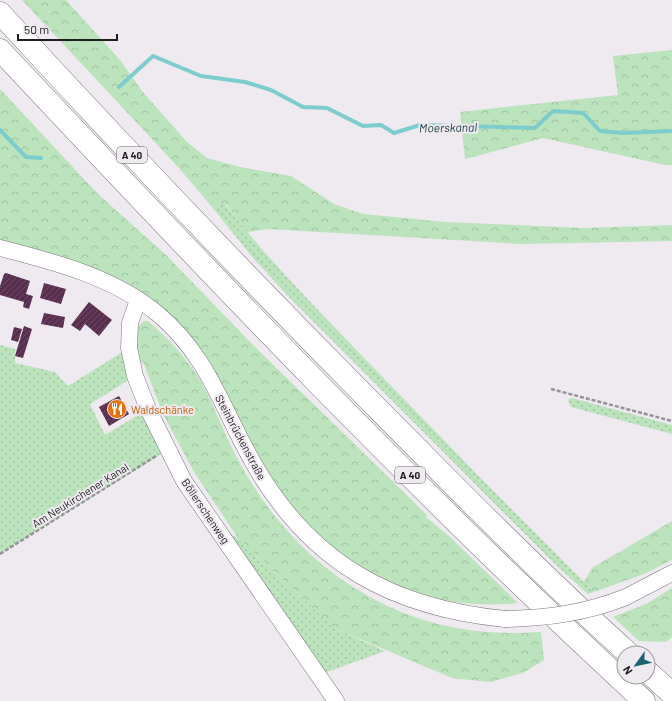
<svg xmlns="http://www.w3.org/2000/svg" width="672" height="701" font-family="Barlow,sans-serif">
<defs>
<pattern id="grass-dots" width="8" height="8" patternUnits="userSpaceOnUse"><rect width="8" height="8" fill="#bbe3bc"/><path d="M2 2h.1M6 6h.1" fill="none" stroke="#a0c2a1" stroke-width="1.8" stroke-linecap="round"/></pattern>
<pattern id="forest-crowns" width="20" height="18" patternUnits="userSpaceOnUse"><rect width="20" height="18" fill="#bbe3bc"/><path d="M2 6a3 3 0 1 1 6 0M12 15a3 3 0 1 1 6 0" fill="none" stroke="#a0c2a1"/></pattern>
<pattern id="building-hatch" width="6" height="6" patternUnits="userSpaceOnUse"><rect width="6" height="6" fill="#592f50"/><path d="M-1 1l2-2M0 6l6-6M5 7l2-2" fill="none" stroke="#6d4b66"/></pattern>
</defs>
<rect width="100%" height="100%" fill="#efe9f0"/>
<g fill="url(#grass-dots)">
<path d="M 225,204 C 268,260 318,310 367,361 C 442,439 518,516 594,592 L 588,594 L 556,565 L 289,297 L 254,259 L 212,207 Z"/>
<path d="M 0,345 L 15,349 L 15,363 L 55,372 L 68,386 L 129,348 L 135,376 L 90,404 L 105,435 L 148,409 L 168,450 L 0,554 Z"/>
<path d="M 572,398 L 672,425 L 672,434 L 571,407 L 568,400 Z"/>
<path d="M 214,526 L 238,538 L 334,628 L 385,651 L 316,676 Z"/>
</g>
<g fill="url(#forest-crowns)">
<path d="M 22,0 L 66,0 L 120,60 L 142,91 L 187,142 L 207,158 L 240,167 L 291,176 L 334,204 L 363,214 L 445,222 L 585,228 L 672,225 L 672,241 L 521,244 L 269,229 L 247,232 L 226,204 L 212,207 L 178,167 Z"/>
<path d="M 672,50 L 672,165 L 665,165 L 543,138 L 465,159 L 460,112 L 618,95 L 613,56 Z"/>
<path d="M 0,89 L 98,194 L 167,256 L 255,347 L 427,515 L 426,517 L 450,537 L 518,603 C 416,613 334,568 275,486 C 265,472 257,454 249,438 C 230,403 215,360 185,331 C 164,311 141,287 113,276 C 77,261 37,252 0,241 Z"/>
<path d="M 144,321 L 148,321 C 168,338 186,357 200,380 C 214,404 223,431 236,456 C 297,573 407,643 541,632 L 544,660 L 523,673 L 490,682 L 452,678 L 334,628 L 238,538 L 194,472 L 162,412 L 144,364 L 136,358 L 137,328 Z"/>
<path d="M 672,521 L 672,560 L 644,574 L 594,592 L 584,582 L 592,568 Z"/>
<path d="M 672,588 L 672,637 L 666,642 L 639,641 L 613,617 L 646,604 Z"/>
</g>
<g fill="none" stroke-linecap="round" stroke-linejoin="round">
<g stroke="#7dcdcf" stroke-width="4">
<path d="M 119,87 L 153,56 L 201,76 L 245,82 L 271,90 L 303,107 L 327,108 L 363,126 L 381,125 L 394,133 L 420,125 L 535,128 L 553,111 L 583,113 L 600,131 L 622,133 L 672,131"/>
<path d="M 0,130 L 26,157 L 41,158"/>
</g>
</g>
<g fill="url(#building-hatch)">
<path d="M 6,273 L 30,281 L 26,294 L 33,296 L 29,309 L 23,307 L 24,302 L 0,295 L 0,286 L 4,274 Z"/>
<path d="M 44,283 L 66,289 L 61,304 L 40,298 Z"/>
<path d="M 89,302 L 112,320 L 99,336 L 85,324 L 80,331 L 71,325 Z"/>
<path d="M 44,313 L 65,317 L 63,328 L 41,324 Z"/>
<path d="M 24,326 L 32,329 L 23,358 L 15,356 Z"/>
<path d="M 14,327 L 22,329 L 18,342 L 11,340 Z"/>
<path d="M 119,396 L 129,414 L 109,426 L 99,407 Z"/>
</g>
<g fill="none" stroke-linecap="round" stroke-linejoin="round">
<g stroke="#7a757b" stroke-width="17">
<g id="minor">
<path d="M 0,248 C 55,262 114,277 158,314 C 209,357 222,409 254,464 C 311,564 393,608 505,619"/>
<path d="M 138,300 L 130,323 L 129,348 L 135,376 L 148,409 L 184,481 L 336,701"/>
<path d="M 626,597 L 672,573"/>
</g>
</g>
<g stroke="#7a757b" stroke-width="23">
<g id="motorway">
<path d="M 0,13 C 123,147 248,278 376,407 C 459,491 541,574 628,653"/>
<path d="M 0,50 C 209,273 419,494 644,701"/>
<path d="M 648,672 L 672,694"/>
</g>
</g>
<g stroke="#979298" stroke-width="2.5" stroke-dasharray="4 2" stroke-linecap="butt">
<path d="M 551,389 L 672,421"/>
<path d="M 0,554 L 156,456"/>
</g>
<use href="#minor" stroke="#fff" stroke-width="16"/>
<use href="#motorway" stroke="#fff" stroke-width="22"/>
<g stroke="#7a757b" stroke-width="17" stroke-linecap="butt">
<path id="minor-bridge" d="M 505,619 C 548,618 586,613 626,597"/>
</g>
<use href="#minor-bridge" stroke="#fff" stroke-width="16"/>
</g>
<defs>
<g id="restaurant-disc" transform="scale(1)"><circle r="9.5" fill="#e8710a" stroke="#efe9f0"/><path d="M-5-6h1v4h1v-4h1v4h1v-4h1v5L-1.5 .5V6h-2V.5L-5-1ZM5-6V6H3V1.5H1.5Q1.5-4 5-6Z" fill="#fff"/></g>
</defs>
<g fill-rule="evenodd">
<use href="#restaurant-disc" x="117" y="409"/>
</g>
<g text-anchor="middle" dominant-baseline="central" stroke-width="4" stroke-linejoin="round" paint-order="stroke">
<g fill="#efe9f0" stroke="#5d5a5e" stroke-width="1">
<rect x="117" y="147" width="30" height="16" rx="3"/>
<rect x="395" y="467" width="30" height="16" rx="3"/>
</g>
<g font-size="10" font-weight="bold" fill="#1f1d20">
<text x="132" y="155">A 40</text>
<text x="410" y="475">A 40</text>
</g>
<g font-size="11" fill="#c56008" stroke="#efe9f0" text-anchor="start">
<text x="131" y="409">Waldschänke</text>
</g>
<g font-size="11" fill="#1f1d20" stroke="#efe9f0">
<text transform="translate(241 437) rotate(62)">Steinbrückenstraße</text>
<text transform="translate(80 495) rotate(-32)">Am Neukirchener Kanal</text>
<text transform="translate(206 511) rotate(56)">Böllerschenweg</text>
</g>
<g font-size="12" font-style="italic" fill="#133a3b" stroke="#efe9f0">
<text transform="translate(448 127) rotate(-1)">Moerskanal</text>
</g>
</g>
<g transform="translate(636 665) rotate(237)"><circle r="19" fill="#efe9f0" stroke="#9c979d"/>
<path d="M0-3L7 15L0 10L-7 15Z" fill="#1b6471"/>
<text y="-6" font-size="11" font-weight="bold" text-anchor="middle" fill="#1f1d20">N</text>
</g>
<path d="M18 34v6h99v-6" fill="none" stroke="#1f1d20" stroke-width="2"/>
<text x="24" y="34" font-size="12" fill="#1f1d20" stroke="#efe9f0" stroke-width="3" paint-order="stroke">50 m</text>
</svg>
